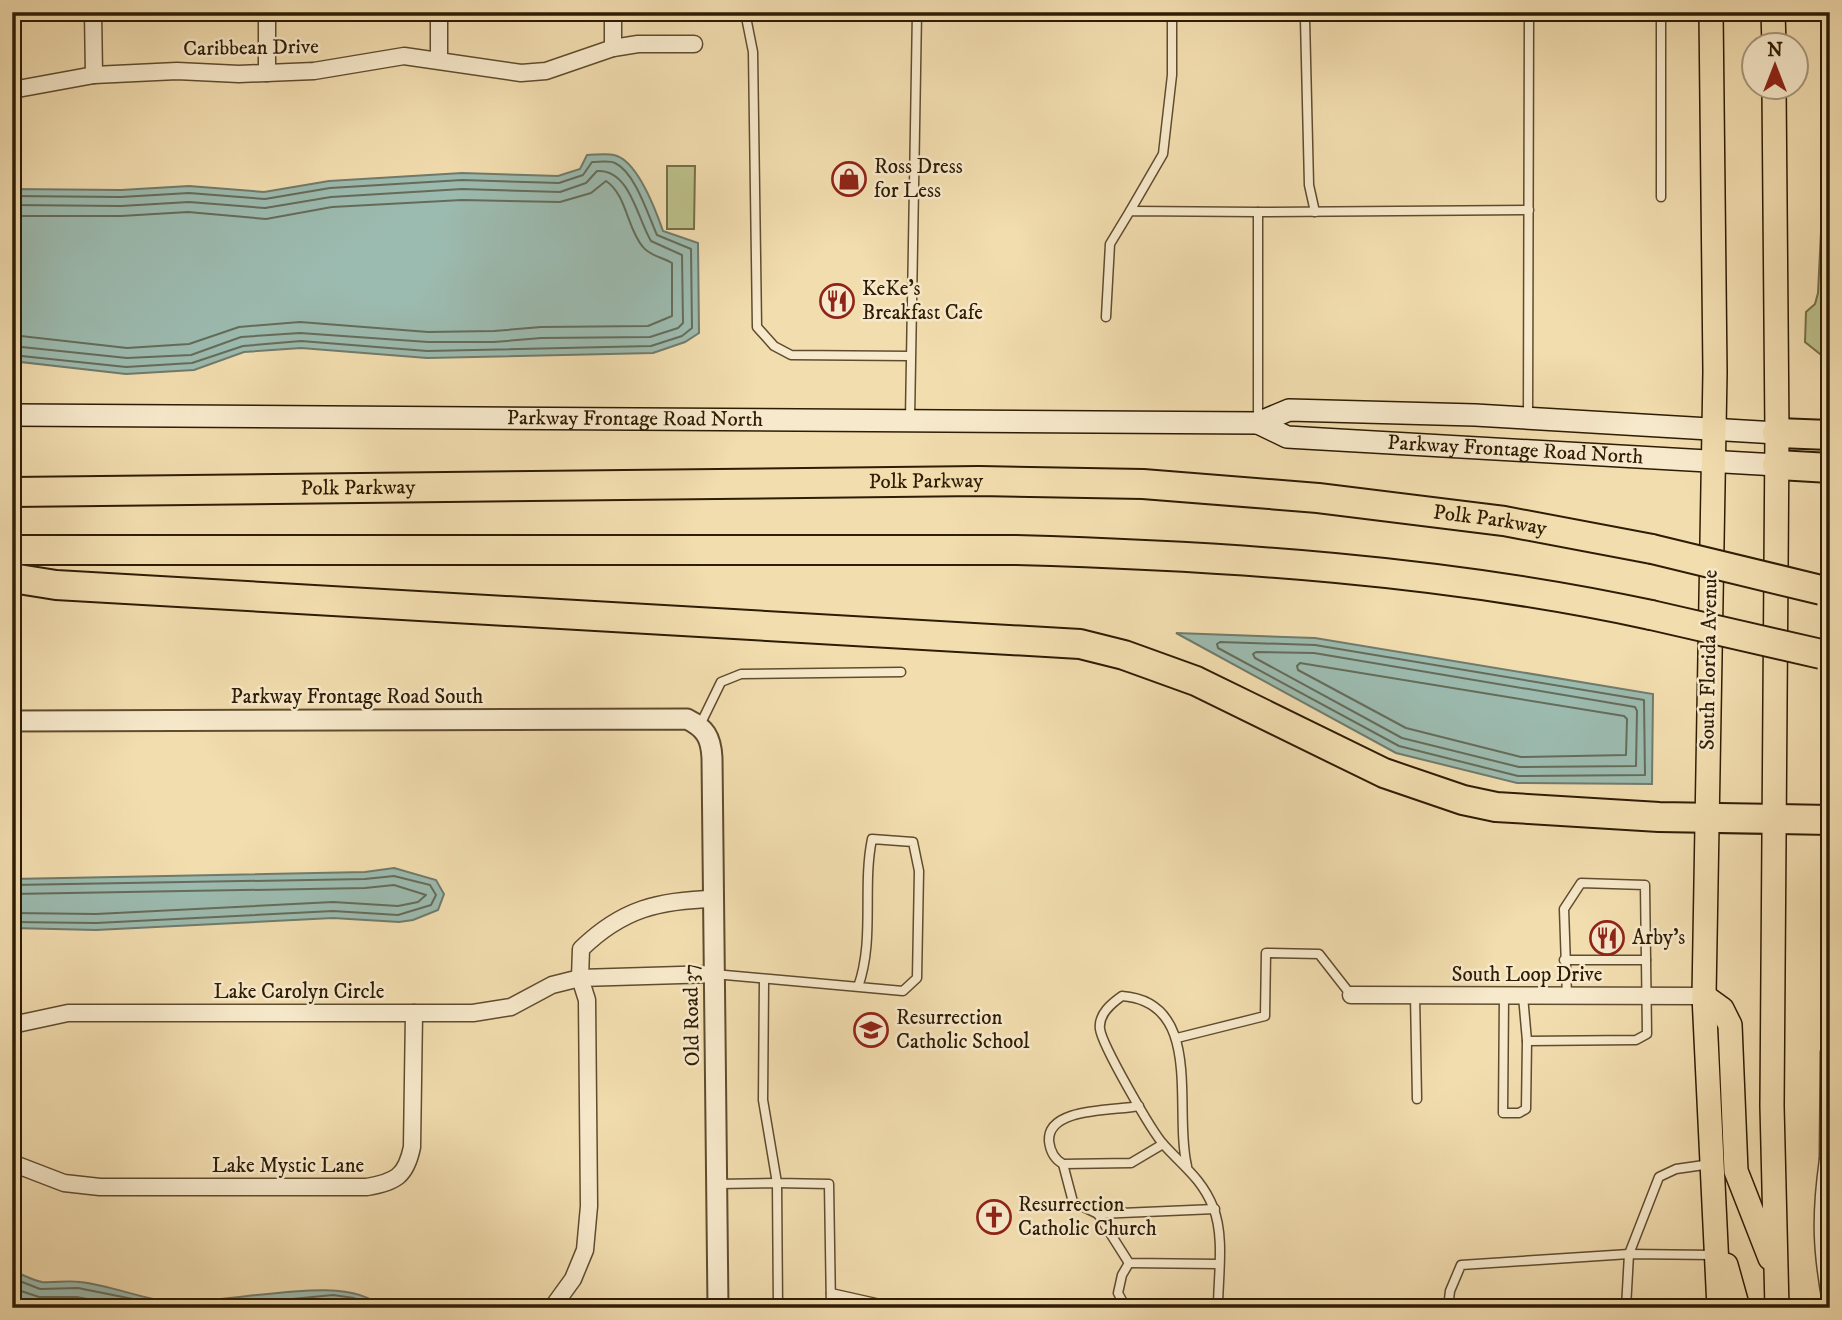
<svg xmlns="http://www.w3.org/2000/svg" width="1842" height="1320" font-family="'IM FELL DW Pica',serif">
<rect width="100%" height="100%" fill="#f2ddaf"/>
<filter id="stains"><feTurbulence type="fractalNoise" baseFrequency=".00286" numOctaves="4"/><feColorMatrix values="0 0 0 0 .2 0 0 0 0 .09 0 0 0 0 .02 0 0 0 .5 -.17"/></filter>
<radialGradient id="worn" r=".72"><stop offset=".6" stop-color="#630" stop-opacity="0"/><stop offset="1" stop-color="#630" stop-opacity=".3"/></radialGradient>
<g fill="#bcc08a" stroke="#756e47" stroke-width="2">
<path d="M 1830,140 L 1830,362 L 1805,342 L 1806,312 L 1815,304 L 1818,293 L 1825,150 Z"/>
<path d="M 667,166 L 695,166 L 694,229 L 667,229 Z"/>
</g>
<g fill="#9cbbb0" stroke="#707b6b" stroke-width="2">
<path d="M 587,155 C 595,155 606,153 614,155 C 637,160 656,211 663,231 L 698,243 L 699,333 L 685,342 L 653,353 L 427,358 L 301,348 L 244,352 L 194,370 L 126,374 L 12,361 L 12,189 L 121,190 L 189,186 L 264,192 L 329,181 L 462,173 L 558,176 L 580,169 Z"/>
<path d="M 1176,633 L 1315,638 L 1653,694 L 1652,784 L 1517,783 L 1396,753 Z"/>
<path d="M 394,868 L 436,880 L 444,894 L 438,910 L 413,920 L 399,922 L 333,918 L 96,930 L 12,928 L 12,879 L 365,872 Z"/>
<path d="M 12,1271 C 22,1274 32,1280 42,1282 C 55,1283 67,1280 80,1282 C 107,1285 132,1295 158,1300 C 212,1311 347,1267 381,1308 L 12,1308 Z"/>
</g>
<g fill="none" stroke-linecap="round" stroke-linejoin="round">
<g stroke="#656c5a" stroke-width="2">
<path d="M 12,196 L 121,197 L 189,193 L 265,199 L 330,188 L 462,180 L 559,183 L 583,175 L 592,162 C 599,162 609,160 615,163 C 635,172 648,215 657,235 L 691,249 L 692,328 L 682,336 L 651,346 L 427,351 L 301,341 L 243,346 L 192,363 L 126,367 L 12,355"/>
<path d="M 12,205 L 121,206 L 189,202 L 265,208 L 331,197 L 462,189 L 560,192 L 586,183 L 597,171 C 630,169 637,218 651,241 L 682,255 L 683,323 L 678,328 L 650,337 L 541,338 L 494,342 L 428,342 L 300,333 L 241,337 L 191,355 L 127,358 L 12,346"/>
<path d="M 12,216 L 121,216 L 188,212 L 266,219 L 332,207 L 462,200 L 560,202 L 591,193 L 606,181 C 627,195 627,229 643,247 C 650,256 662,257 672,263 L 672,316 L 648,326 L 541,327 L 494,331 L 428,332 L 300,322 L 239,327 L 189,344 L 127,348 L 12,335"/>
<path d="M 1220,642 L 1315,645 L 1644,700 L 1645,775 L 1518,776 L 1399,746 L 1218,648 L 1217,644 Z"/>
<path d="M 1256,652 L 1314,653 L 1635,707 L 1637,711 L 1636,766 L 1519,767 L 1402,738 L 1255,658 L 1253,654 Z"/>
<path d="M 1300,663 L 1624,716 L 1627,719 L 1626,755 L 1521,757 L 1406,728 L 1298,670 L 1297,666 Z"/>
<path d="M 12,885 L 365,879 L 394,876 L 430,885 L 436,895 L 431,905 L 398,915 L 333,911 L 96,923 L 12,922"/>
<path d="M 12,894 L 365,888 L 394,885 L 426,895 L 418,902 L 398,906 L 333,902 L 96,914 L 12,913"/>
<path d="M 12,1278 L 40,1289 L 78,1288 L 138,1300 L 156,1307 L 179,1308"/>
<path d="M 12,1288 L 39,1297 L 77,1297 L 132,1308"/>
<path d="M 200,1308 L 333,1295 L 354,1298 L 372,1308"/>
</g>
<g stroke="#5f4c2f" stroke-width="11">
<g id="service">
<path d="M 745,12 L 753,52 L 757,327 L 774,346 L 791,355 L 910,356"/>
<path d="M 1661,12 L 1661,197"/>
<path d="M 1305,19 L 1309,185 L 1315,212"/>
<path d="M 1130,211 L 1163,154 L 1172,75 L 1172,12"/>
<path d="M 1106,317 L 1110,244 L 1130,211 L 1258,212"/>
<path d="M 1528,418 L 1529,12"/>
<path d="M 910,419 L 917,12"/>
<path d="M 1258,421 L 1258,212 L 1529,210"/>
<path d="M 700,725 L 721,682 L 741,674 L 901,672"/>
<path d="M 1564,960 L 1646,960"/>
<path d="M 714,974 L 903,991 L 917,978 L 919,871 L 913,842 L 872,839 C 862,888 875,939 858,987"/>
<path d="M 764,981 L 763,1100 L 777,1183 L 829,1184 L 831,1308"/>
<path d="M 1415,995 L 1417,1099"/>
<path d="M 1504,996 L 1503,1113 L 1519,1113 L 1526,1109 L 1527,1041"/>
<path d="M 1523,996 L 1527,1041 L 1636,1040 L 1647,1034 L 1645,885 L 1581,883 L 1564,909 L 1567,996"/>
<path d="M 1177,1038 L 1265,1016 L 1266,953 L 1319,954 L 1351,995"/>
<path d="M 1139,1106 C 1114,1111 1047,1107 1049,1141 C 1050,1150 1054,1159 1063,1164 L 1131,1163 L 1163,1144"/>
<path d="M 1824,1159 L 1825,1052 L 1830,1042"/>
<path d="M 1063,1164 L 1073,1202 L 1098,1214 L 1215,1209"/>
<path d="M 1187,1166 C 1173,1111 1205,1002 1122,996 C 1112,1003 1098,1014 1100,1029 C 1102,1045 1152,1132 1164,1145 C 1183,1166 1202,1179 1213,1207 C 1225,1236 1218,1277 1218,1308"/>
<path d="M 717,1184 L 777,1183 L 778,1308"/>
<path d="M 1098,1214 L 1129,1263 L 1218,1264"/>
<path d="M 831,1293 L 898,1308"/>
<path d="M 1126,1308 L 1118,1293 L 1122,1275 L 1129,1263"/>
<path d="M 1448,1308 L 1450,1291 L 1461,1265 L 1629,1254 L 1713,1255"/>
<path d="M 1626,1308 L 1629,1254 L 1659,1177 L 1676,1169 L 1711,1164"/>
<path d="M 1828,1308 C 1817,1251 1816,1216 1824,1159 L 1830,1159"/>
</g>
</g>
<g stroke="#5f4c2f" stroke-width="19">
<g id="minor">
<path d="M 93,12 L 94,75"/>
<path d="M 267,12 L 267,73"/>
<path d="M 439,12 L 439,58"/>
<path d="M 613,12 L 613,48"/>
<path d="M 12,90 L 94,75 L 177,71 L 239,74 L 314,71 L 404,56 L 521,73 L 546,71 L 613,48 L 638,44 L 694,44"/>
<path d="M 1351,995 L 1704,996"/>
<path d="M 12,1025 L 68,1013 L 473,1013 L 511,1007 L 552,985 L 580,978 L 714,974"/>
<path d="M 12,1163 L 64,1183 L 100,1187 L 367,1187 C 396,1182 406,1176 412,1147 L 414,1013"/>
<path d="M 552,1308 L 573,1279 L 585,1250 L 589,1206 L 587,1000 L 580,978 L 581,949 C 622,909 659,900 715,899"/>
</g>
</g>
<g stroke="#5f4c2f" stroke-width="23">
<path id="tertiary" d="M 12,721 L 687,719 C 705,728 711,737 712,758 L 718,1308"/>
</g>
<g stroke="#2e1c04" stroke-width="24">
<g id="secondary">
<path id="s1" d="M 12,415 L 1258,423 L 1289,410 L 1475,415 L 1777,433"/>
<path id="s2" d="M 1258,423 L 1287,437 L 1777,465"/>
</g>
</g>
<g stroke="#2e1c04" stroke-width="26">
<g id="primary">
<path d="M 1711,12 L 1715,372 L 1704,996 L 1719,1308"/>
<path d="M 1773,12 L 1774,46"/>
<path d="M 1774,88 L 1777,433 L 1772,1106 L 1777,1308"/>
<path d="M 1704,996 L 1722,1009 L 1730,1025 L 1736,1171 L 1770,1258"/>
<path d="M 1726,1265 L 1738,1308"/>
</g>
</g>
<g stroke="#2e1c04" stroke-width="32">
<g id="motorway">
<path d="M 1777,433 L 1830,435"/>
<path d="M 1777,465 L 1830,468"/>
<path id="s3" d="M 12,492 L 979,481 L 1143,484 L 1318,498 L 1504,521 L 1652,549"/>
<path d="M 12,550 L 1014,550 C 1226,556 1443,570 1651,615"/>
<path d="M 12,578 L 56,585 L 1080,644 L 1124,655 L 1196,681 L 1384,773 L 1463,800 L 1496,807 L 1659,817 L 1830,820"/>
</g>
</g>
<use href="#service" stroke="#f7e9cb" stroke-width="8"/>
<use href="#minor" stroke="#f7e9cb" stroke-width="16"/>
<use href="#tertiary" stroke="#f7e9cb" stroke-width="19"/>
<use href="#secondary" stroke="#f7e9cb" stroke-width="21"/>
<use href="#primary" stroke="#f2ddaf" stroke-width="23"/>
<use href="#motorway" stroke="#f2ddaf" stroke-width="28"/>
<g stroke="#2e1c04" stroke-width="32" stroke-linecap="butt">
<g id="motorway-bridge">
<path d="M 1652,549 L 1821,590"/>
<path d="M 1651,615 L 1821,654"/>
</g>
</g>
<use href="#motorway-bridge" stroke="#f2ddaf" stroke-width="28"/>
</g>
<defs>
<g id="shop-ring" transform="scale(1.75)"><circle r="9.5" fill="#f7e9cb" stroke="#8f2418" stroke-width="1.5"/><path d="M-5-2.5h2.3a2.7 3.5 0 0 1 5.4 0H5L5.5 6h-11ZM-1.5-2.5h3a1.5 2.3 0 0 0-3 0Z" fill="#8f2418"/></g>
<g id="restaurant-ring" transform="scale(1.75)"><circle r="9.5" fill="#f7e9cb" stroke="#8f2418" stroke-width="1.5"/><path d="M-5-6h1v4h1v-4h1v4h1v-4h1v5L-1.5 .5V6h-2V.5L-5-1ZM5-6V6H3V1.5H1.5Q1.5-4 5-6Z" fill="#8f2418"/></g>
<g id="school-ring" transform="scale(1.75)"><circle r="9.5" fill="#f7e9cb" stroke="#8f2418" stroke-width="1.5"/><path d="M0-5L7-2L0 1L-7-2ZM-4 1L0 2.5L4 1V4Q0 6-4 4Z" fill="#8f2418"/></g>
<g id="church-ring" transform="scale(1.75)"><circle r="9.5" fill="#f7e9cb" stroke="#8f2418" stroke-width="1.5"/><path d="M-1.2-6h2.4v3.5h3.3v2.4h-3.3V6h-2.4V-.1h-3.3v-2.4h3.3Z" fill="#8f2418"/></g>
</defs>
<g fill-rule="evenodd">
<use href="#shop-ring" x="849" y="179"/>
<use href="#restaurant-ring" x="837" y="301"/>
<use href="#restaurant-ring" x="1607" y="938"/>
<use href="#school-ring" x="871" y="1030"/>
<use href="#church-ring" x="994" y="1217"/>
</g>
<g text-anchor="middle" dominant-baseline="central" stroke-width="5" stroke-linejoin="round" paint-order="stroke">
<g font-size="21" fill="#2e1c04" stroke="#f7e9cb">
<text transform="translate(251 48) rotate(-1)">Caribbean Drive</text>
<text stroke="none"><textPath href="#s1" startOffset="623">Parkway Frontage Road North</textPath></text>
<text stroke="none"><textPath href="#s2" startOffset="261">Parkway Frontage Road North</textPath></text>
<text stroke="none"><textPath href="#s3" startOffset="914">Polk Parkway</textPath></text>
<text stroke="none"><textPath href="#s3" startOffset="346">Polk Parkway</textPath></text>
<text stroke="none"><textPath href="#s3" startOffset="1480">Polk Parkway</textPath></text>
<text transform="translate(1709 660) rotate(-89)">South Florida Avenue</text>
<text x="357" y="697">Parkway Frontage Road South</text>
<text x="1527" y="975">South Loop Drive</text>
<text x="299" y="992">Lake Carolyn Circle</text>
<text transform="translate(692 1015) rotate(-91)">Old Road 37</text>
<text x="288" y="1166">Lake Mystic Lane</text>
</g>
<g font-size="21" fill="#2e1c04" stroke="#f7e9cb" text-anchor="start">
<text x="874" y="167">Ross Dress<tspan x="874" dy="24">for Less</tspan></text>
<text x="862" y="289">KeKe's<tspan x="862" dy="24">Breakfast Cafe</tspan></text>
<text x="1632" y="938">Arby's</text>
<text x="896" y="1018">Resurrection<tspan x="896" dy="24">Catholic School</tspan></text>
<text x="1018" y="1205">Resurrection<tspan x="1018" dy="24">Catholic Church</tspan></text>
</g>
</g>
<rect width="1842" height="1320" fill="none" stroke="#f2ddaf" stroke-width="42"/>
<rect x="14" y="14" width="1814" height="1292" fill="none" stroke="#2e1c04" stroke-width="3.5"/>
<rect x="21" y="21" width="1800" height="1278" fill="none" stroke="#2e1c04" stroke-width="2"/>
<g transform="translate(1775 66)"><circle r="33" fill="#f7e9cb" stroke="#a7977b" stroke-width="2"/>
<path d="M0-5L12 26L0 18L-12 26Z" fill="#8f2418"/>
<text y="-10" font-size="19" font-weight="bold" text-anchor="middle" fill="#2e1c04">N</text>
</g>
<rect width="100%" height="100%" filter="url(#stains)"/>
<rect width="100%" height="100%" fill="url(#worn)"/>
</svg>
